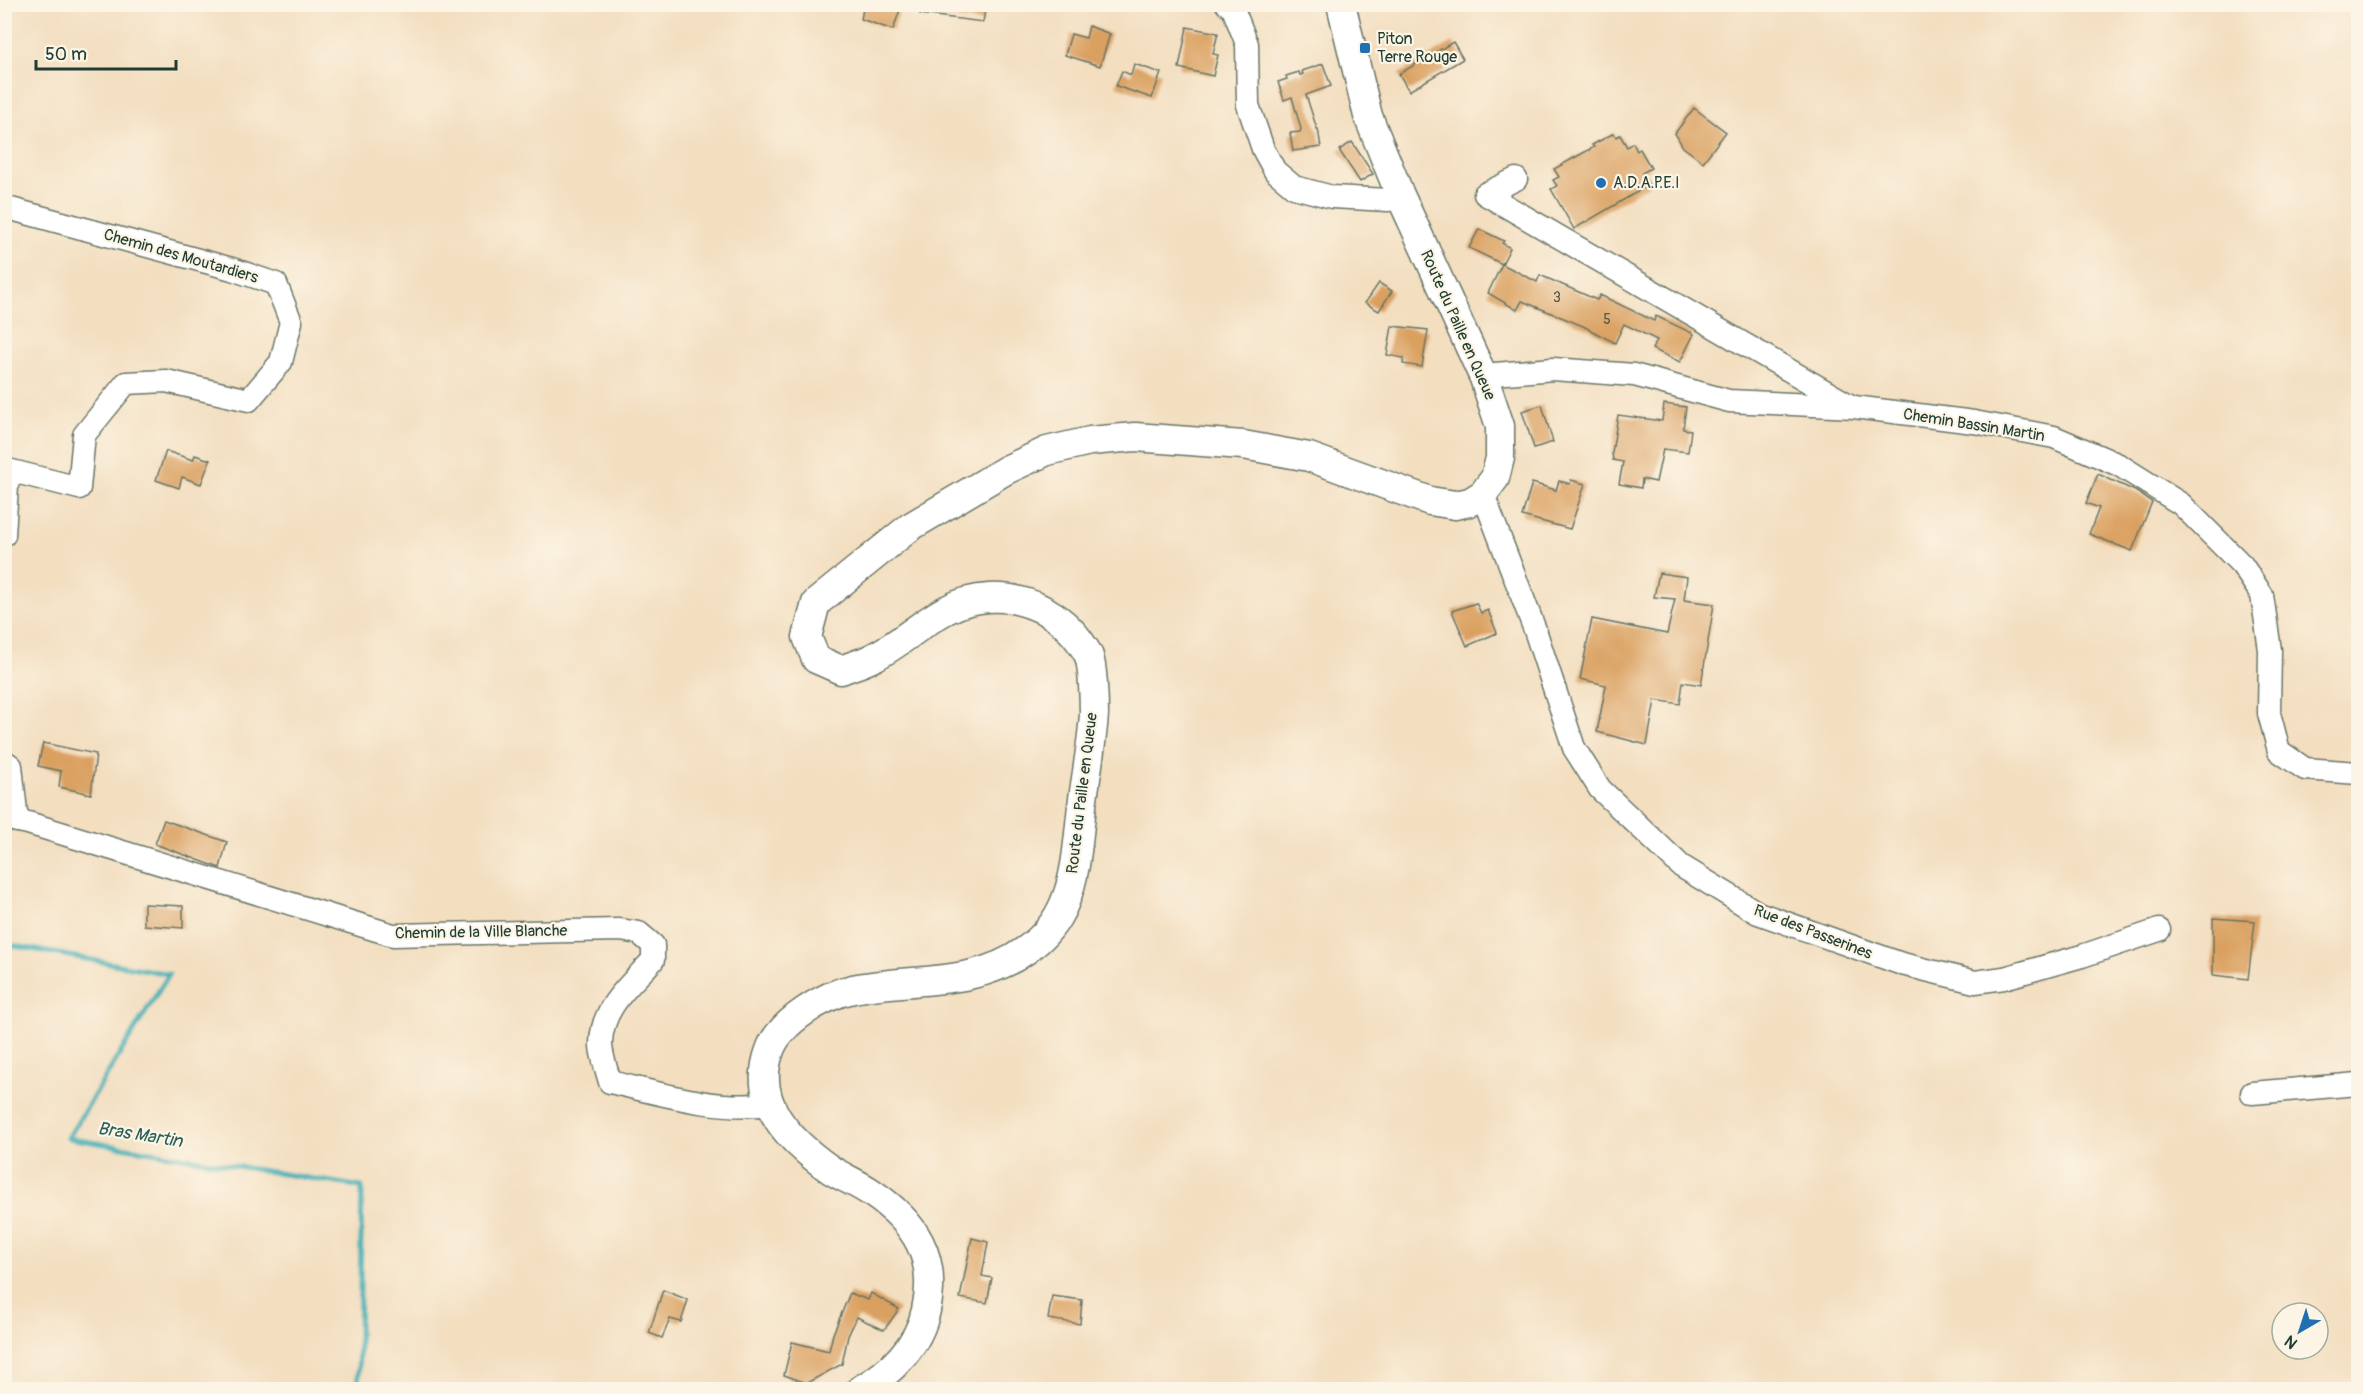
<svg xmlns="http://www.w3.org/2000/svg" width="2363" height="1394" font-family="Pangolin,sans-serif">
<rect width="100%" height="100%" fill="#fcf5e5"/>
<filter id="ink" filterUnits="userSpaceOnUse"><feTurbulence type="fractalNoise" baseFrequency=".0167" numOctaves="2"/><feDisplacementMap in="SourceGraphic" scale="12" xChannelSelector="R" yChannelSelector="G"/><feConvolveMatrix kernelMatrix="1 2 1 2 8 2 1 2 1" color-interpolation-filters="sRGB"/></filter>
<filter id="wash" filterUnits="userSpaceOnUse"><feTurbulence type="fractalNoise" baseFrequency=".008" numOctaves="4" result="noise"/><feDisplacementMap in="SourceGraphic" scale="24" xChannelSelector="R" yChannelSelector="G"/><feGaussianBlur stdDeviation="1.35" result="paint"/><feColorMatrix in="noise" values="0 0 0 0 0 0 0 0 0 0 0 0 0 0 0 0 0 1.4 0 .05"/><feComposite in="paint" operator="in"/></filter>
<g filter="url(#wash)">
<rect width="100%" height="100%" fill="#f3dec0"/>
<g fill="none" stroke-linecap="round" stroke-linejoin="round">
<path stroke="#3cadb4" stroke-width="5" d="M 4,944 L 169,974 L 68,1138 L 362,1187 L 358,1390"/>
</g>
<g id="blocks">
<g fill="#daa060">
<path d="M 864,4 L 902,4 L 893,30 L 861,19 Z"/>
<path d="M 920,4 L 986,4 L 983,22 L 920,14 Z"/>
<path d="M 1089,26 L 1110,34 L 1100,66 L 1065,55 L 1071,34 L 1086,38 Z"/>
<path d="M 1187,27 L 1218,33 L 1213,54 L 1218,55 L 1213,76 L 1179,68 Z"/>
<path d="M 1453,42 L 1463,59 L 1409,91 L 1399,74 Z"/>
<path d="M 1134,64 L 1161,73 L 1152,98 L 1116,86 L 1122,71 L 1131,75 Z"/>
<path d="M 1323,64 L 1331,86 L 1306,95 L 1317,129 L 1318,129 L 1321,147 L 1293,151 L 1290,133 L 1300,132 L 1301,129 L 1292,97 L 1284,100 L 1278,82 L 1287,79 L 1286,76 L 1299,72 L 1300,75 L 1303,74 L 1302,71 Z"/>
<path d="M 1694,108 L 1726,132 L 1703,162 L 1683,147 L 1675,133 Z"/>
<path d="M 1614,133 L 1616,137 L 1620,135 L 1627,147 L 1633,143 L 1637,151 L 1640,149 L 1651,168 L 1642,173 L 1649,185 L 1574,229 L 1551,189 L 1557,186 L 1553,180 L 1559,177 L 1554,169 L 1594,147 L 1592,145 Z"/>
<path d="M 1352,142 L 1373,174 L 1360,182 L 1339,150 Z"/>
<path d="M 1479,229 L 1504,241 L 1502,243 L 1510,248 L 1502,264 L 1469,248 Z"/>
<path d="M 1502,264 L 1537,282 L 1540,275 L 1597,300 L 1600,295 L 1654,321 L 1656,316 L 1694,334 L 1680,362 L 1652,349 L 1657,340 L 1624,324 L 1615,343 L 1583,326 L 1522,301 L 1517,310 L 1488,293 Z"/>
<path d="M 1379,283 L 1392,291 L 1379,311 L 1365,303 Z"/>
<path d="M 1392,326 L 1428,330 L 1422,367 L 1403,364 L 1404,358 L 1387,355 Z"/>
<path d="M 1664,404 L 1686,407 L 1683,429 L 1691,430 L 1688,452 L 1663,449 L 1656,482 L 1642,479 L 1641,488 L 1619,484 L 1623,462 L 1613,460 L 1612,453 L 1618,415 L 1662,421 Z"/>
<path d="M 1542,405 L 1553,442 L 1534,448 L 1522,411 Z"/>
<path d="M 166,451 L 193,460 L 195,455 L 210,460 L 201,484 L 182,477 L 179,488 L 156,480 Z"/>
<path d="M 2098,474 L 2135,491 L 2152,502 L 2132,551 L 2089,534 L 2099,508 L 2086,503 Z"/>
<path d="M 1571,480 L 1585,484 L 1570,529 L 1522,516 L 1532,483 L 1556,490 L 1559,481 L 1570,484 Z"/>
<path d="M 1659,573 L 1687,577 L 1684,600 L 1714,604 L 1701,685 L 1683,682 L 1680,704 L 1655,700 L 1647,745 L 1597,732 L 1606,685 L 1580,679 L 1592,619 L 1667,634 L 1675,599 L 1654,597 Z"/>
<path d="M 1476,603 L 1481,613 L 1488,610 L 1497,633 L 1467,646 L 1452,611 Z"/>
<path d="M 43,743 L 96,754 L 91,794 L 59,787 L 61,771 L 38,766 Z"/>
<path d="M 164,820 L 227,842 L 220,868 L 155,844 Z"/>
<path d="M 144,904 L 183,906 L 183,928 L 144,925 Z"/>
<path d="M 2213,918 L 2255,921 L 2248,979 L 2213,975 Z"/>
<path d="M 972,1238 L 988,1242 L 982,1276 L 992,1278 L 987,1303 L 960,1298 Z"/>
<path d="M 663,1290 L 688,1300 L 681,1322 L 670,1319 L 662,1338 L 649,1333 Z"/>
<path d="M 850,1293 L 868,1300 L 871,1293 L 899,1309 L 884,1330 L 857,1317 L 848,1336 L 842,1364 L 807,1383 L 784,1375 L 792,1342 L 829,1351 L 833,1334 Z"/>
<path d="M 1052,1296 L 1082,1300 L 1080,1324 L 1048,1319 Z"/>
</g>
</g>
</g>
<g filter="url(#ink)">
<use href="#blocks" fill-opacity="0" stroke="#697565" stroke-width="1.5"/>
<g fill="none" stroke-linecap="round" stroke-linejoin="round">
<g stroke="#697565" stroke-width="25">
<g id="minor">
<path d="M 1227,4 L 1232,6 L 1247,44 L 1248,105 L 1263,149 L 1275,171 L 1294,187 L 1332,197 L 1388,200 L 1400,195"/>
<path d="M 1516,179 L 1485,194 L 1849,405"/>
<path d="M 4,207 L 232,269 L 276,284 L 291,322 L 281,362 L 249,400 L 166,381 L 126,383 L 84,435 L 79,488 L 8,470 L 4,535"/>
<path d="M 1484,378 L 1495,374 L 1553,369 L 1634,375 L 1729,401 L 1854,407 L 1974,422 L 2054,437 L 2119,465 L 2181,504 L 2242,565 L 2262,595 L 2270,650 L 2269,713 L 2279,751 L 2305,769 L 2358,773"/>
<path d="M 1483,494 L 1535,630 L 1574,748 L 1600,789 L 1681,866 L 1758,913 L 1902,964 L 1975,982 L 2004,978 L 2082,956 L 2159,930"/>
<path d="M 4,761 L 11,766 L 17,821"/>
<path d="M 4,818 L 28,823 L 393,935 L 620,930 L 639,933 L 653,945 L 653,960 C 630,985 600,1008 601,1046 C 602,1058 607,1071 610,1082 C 662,1094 716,1111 769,1104"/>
<path d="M 2252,1093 L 2358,1084"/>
</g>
</g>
<g stroke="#697565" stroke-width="31">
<path id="major" d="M 860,1390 C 891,1373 919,1345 926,1310 C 938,1257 915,1222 872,1193 C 859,1184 844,1178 831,1170 C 791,1142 750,1103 770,1050 C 780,1022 824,995 853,989 C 912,977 975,988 1026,950 C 1042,939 1056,923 1064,904 C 1077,874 1078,839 1082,806 C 1086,776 1092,744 1094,714 C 1094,701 1093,664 1088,654 C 1067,617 1031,596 989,598 C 940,600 913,638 872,658 C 862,663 851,666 841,670 L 816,659 L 807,637 L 816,603 L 910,527 L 1006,470 L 1047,451 L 1090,441 L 1135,437 L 1243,445 L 1309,457 L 1430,501 L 1455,505 L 1470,502 L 1483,494 L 1495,478 L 1500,458 L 1500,426 L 1484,378 L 1400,195 L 1368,116 L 1341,4"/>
</g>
<use href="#minor" stroke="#fff" stroke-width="22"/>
<use href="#major" stroke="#fff" stroke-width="28"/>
</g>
</g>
<g fill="#1f6fb2" stroke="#fcf5e5" stroke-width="2">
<rect x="1359" y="42" width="12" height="12" rx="3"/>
<circle cx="1601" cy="183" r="6"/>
</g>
<g text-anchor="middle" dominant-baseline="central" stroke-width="4.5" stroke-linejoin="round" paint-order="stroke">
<g font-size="14" fill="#4e563f">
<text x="1557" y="297">3</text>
<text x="1607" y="319">5</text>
</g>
<g font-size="16" fill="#1f3d34" stroke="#fcf5e5" text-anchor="start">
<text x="1377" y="39">Piton<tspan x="1377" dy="18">Terre Rouge</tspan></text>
<text x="1613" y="183">A.D.A.P.E.I</text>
</g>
<g font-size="16" fill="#1f3d34" stroke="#fcf5e5">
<text transform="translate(181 256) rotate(16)">Chemin des Moutardiers</text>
<text transform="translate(1458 325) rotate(66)">Route du Paille en Queue</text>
<text transform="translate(1974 425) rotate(9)">Chemin Bassin Martin</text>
<text transform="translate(1082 793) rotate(-83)">Route du Paille en Queue</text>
<text transform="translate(481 932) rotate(-1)">Chemin de la Ville Blanche</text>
<text transform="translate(1813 932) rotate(21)">Rue des Passerines</text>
</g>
<g font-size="18" font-style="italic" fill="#285f5a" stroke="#fcf5e5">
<text transform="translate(140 1135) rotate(9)">Bras Martin</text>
</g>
</g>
<rect width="2363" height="1394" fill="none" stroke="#fcf5e5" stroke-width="24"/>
<g transform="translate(2300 1331) rotate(219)"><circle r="28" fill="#fcf5e5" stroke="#a4ab9e" stroke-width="1.5"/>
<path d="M0-4.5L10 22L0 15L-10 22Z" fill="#1f6fb2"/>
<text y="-9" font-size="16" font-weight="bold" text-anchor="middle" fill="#1f3d34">N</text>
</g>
<path d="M36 60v9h140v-9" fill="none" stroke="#1f3d34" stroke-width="3"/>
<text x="45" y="60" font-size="18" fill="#1f3d34" stroke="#fcf5e5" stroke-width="4.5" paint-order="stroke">50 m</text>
</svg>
